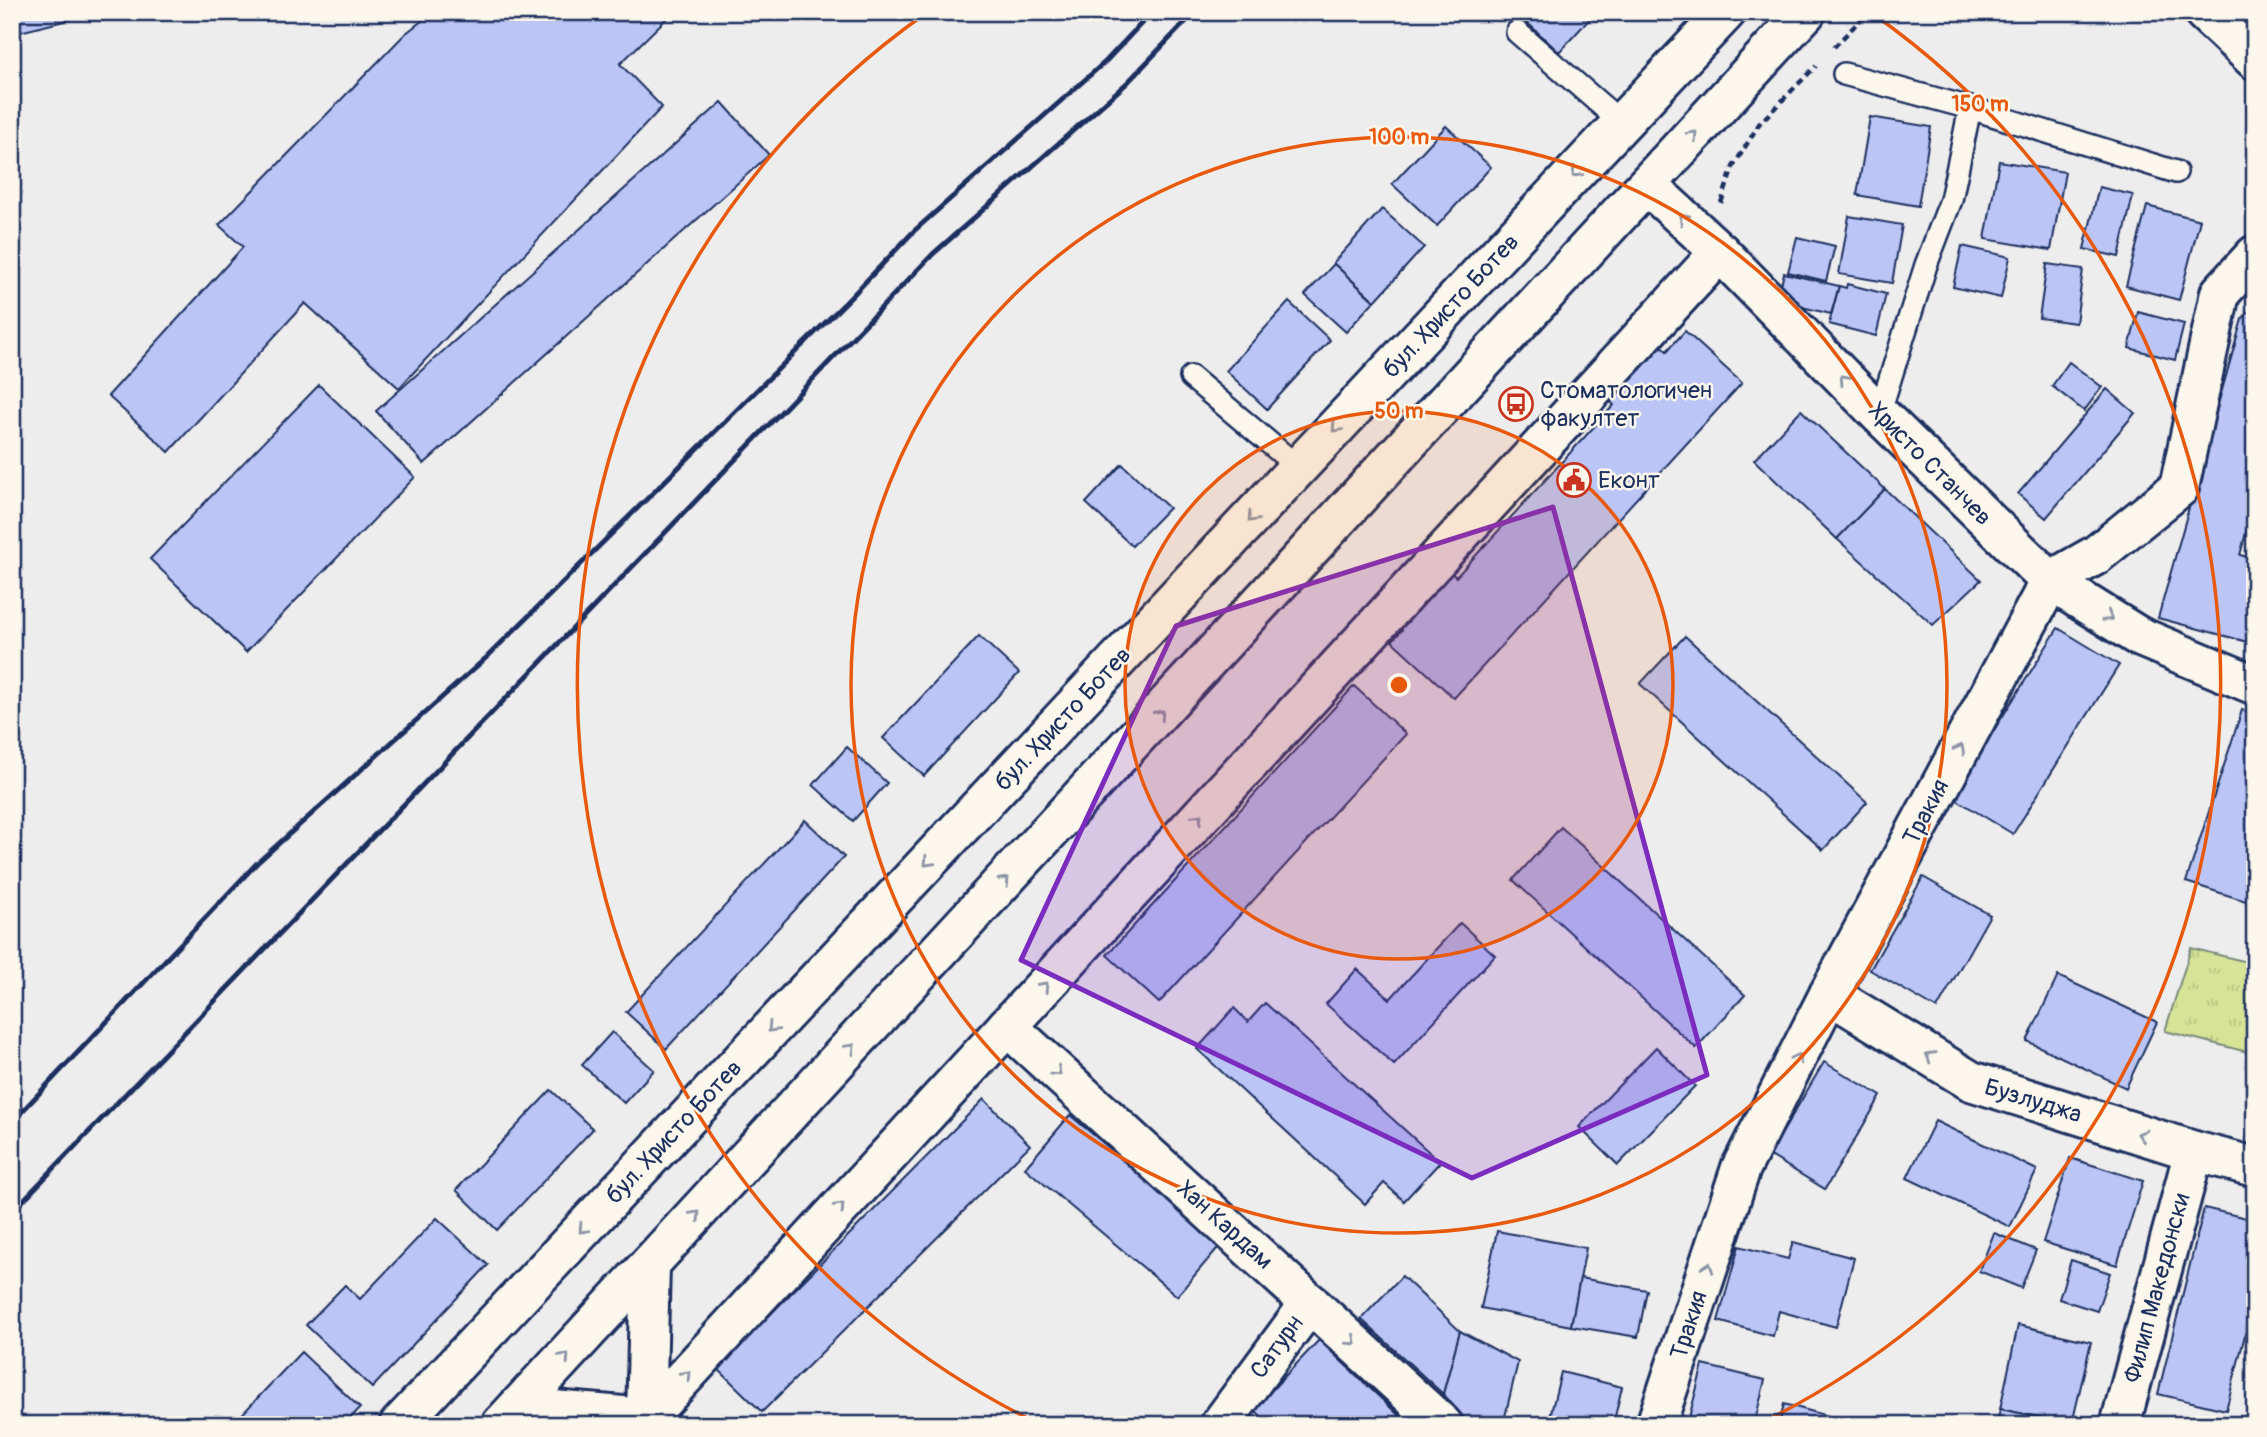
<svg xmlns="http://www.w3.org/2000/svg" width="2267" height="1437" font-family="Pangolin,sans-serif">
<defs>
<pattern id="grass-tufts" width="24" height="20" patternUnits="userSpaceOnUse" patternTransform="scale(1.75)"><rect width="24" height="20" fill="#d7e396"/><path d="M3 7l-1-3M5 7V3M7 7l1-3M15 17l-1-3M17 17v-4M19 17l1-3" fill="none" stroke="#b8c384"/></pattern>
</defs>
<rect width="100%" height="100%" fill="#eeedee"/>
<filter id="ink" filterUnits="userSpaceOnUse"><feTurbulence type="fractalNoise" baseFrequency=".0143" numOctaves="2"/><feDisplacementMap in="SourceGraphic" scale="14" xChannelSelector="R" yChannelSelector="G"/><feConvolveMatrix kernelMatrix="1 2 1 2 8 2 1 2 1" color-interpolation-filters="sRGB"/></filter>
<g filter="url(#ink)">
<path fill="url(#grass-tufts)" stroke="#79897a" stroke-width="2" d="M 2191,948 L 2255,964 L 2255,1054 L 2165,1031 Z"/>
<g fill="#bbc6f7" stroke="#1b2f5e" stroke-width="2">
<path d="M 12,12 L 74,12 L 76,18 L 12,34 Z"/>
<path d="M 433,12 L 673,12 L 620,64 L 662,107 L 399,388 L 305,303 L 169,452 L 108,396 L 243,247 L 219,225 L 405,34 Z"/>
<path d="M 1521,12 L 1596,12 L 1559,52 L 1519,15 Z"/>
<path d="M 722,102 L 769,155 L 424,464 L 376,411 Z"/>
<path d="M 1870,117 L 1931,127 L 1918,206 L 1857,195 Z"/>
<path d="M 1446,126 L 1491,167 L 1437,226 L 1392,184 Z"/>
<path d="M 1999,161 L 2065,172 L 2051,250 L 1985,239 Z"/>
<path d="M 2099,187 L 2133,195 L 2119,257 L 2084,249 Z"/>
<path d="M 2147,206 L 2200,220 L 2179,300 L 2126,286 Z"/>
<path d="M 1382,209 L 1424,247 L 1375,301 L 1333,263 Z"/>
<path d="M 1849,216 L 1902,225 L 1892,283 L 1839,274 Z"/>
<path d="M 1797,237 L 1835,246 L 1826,281 L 1788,272 Z"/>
<path d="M 1962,246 L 2010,257 L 2001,298 L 1953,287 Z"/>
<path d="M 1334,264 L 1374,301 L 1346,332 L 1305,295 Z"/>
<path d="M 2047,264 L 2083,269 L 2076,323 L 2039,318 Z"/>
<path d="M 1784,273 L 1839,286 L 1831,314 L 1777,301 Z"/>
<path d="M 1847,284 L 1886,294 L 1876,336 L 1829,324 L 1839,286 L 1846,288 Z"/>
<path d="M 1289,302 L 1330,340 L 1267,409 L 1226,371 Z"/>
<path d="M 2255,305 L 2255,500 L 2240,555 L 2255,559 L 2255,644 L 2158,618 L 2242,319 Z"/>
<path d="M 2138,312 L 2184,324 L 2175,360 L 2129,348 Z"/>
<path d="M 1685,331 L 1742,383 L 1454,698 L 1392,641 L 1402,630 L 1394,622 L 1445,567 L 1456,577 L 1614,405 L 1606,398 L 1657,342 L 1667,351 Z"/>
<path d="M 2069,362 L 2102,387 L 2084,411 L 2052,386 Z"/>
<path d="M 319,385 L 415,477 L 246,652 L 150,559 Z"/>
<path d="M 2107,389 L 2135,413 L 2046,518 L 2018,494 Z"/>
<path d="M 1801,410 L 1885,489 L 1837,539 L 1754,460 Z"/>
<path d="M 1122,464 L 1169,508 L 1132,546 L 1086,503 Z"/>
<path d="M 1885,489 L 1981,580 L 1933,625 L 1837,539 Z"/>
<path d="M 2058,628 L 2119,665 L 2013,834 L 1952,797 Z"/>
<path d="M 979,636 L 1019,673 L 924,776 L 883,738 Z"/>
<path d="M 1685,636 L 1867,802 L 1823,850 L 1640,684 Z"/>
<path d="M 1354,686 L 1406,734 L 1159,1003 L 1107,955 Z"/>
<path d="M 2242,710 L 2255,714 L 2255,904 L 2186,882 Z"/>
<path d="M 847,747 L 887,783 L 853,821 L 813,785 Z"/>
<path d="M 805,820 L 844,857 L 666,1049 L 626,1012 Z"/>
<path d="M 1561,827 L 1745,995 L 1696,1048 L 1513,880 Z"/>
<path d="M 1923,877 L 1990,915 L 1937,1009 L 1870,970 Z"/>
<path d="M 1460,923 L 1495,955 L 1394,1065 L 1326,1004 L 1357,969 L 1390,999 Z"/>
<path d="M 2058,976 L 2157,1022 L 2126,1088 L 2027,1041 Z"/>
<path d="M 1265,1003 L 1440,1162 L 1404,1201 L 1384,1183 L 1365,1204 L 1197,1049 L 1234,1008 L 1248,1022 Z"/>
<path d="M 612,1032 L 654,1070 L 624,1103 L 582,1065 Z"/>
<path d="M 1656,1047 L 1695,1086 L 1618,1165 L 1579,1127 Z"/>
<path d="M 1824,1062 L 1881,1096 L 1825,1189 L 1769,1155 Z"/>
<path d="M 551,1090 L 593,1129 L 497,1230 L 456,1190 Z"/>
<path d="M 984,1099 L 1030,1145 L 762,1412 L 717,1368 Z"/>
<path d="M 1070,1115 L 1222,1243 L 1177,1296 L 1025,1168 Z"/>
<path d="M 1935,1121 L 2037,1170 L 2010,1227 L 1907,1178 Z"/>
<path d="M 2070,1158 L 2143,1181 L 2117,1265 L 2043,1242 Z"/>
<path d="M 2204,1208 L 2255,1220 L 2255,1295 L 2226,1410 L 2158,1394 Z"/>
<path d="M 437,1218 L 488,1265 L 372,1388 L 306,1325 L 345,1285 L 360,1299 Z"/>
<path d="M 1497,1231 L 1586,1248 L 1571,1326 L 1481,1308 Z"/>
<path d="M 1994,1233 L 2036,1250 L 2021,1288 L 1979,1271 Z"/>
<path d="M 1793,1242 L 1854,1258 L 1836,1327 L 1779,1311 L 1773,1336 L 1718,1321 L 1739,1246 L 1788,1259 Z"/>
<path d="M 2071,1260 L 2110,1273 L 2097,1311 L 2059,1299 Z"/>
<path d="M 1402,1276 L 1460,1331 L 1443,1394 L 1361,1319 Z"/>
<path d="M 1580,1278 L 1647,1290 L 1638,1337 L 1571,1326 Z"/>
<path d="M 2018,1325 L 2091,1342 L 2072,1424 L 2000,1409 Z"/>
<path d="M 1460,1331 L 1518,1362 L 1503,1425 L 1480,1425 L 1466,1420 L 1443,1394 Z"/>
<path d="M 1319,1340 L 1409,1425 L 1270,1425 L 1254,1409 Z"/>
<path d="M 301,1352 L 360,1408 L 344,1425 L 232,1425 Z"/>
<path d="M 1703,1365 L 1765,1380 L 1754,1425 L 1687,1425 Z"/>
<path d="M 1561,1372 L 1622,1387 L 1613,1425 L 1548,1425 Z"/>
<path d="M 1784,1404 L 1858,1424 L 1779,1425 Z"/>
<path d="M 2000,1409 L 2072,1424 L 2072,1425 L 1997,1425 Z"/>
</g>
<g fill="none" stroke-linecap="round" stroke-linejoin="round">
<g stroke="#1b2f5e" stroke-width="26">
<g id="lane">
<path d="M 1517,32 L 1623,124"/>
<path d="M 1844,74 L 1970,108 L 1951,200 L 1926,265 L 1879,414"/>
<path d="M 1970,108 L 2176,172"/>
<path d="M 1191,377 L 1299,468"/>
</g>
</g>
<g stroke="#1b2f5e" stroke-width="44">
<g id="street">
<path d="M 1647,185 L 1720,252 L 1879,414 L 2050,581 L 2138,636 L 2255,685"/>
<path d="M 1829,994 L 1971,1081 L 2194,1151 L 2255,1167"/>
<path d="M 1007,1026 L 1443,1425"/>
<path d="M 518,1407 L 646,1418 L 650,1265"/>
<path d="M 640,1425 L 1720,252"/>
<path d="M 1220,1425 L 1310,1303"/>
<path d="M 1656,1425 L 1741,1168 L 1829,994 L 2050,581 L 2096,555 L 2179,488 L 2220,293 L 2255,255"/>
<path d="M 2120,1425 L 2194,1151"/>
</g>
</g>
<g stroke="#1b2f5e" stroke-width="44">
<path id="secondary" d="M 2204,12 L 2255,60"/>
</g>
<g stroke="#1b2f5e" stroke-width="44">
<g id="primary">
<path d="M 399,1425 L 1726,12"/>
<path d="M 501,1425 L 1806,12"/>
</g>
</g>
<g stroke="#1b2f5e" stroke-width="4.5" stroke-dasharray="7 5" stroke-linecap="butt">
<path d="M 1834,47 L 1868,12"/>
<path d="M 1721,203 L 1733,167 L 1759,124 L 1816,66"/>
</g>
<use href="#lane" stroke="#fbf7ec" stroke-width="21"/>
<use href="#street" stroke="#fbf7ec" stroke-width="38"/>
<use href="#secondary" stroke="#fbf7ec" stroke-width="38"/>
<use href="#primary" stroke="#fbf7ec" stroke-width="38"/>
<g stroke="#1b2f5e" stroke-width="5">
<path d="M 12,1122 L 257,863 L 487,657 L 850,298 L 914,231 L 1106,61 L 1152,12"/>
<path d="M 12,1212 L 933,254 L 1127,83 L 1195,12"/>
</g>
</g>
<defs><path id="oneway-chevron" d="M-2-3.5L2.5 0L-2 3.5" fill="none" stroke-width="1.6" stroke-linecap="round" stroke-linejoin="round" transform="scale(1.75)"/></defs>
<g stroke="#8b93a5">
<use href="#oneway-chevron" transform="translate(1693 135) rotate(-47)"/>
<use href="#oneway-chevron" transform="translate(1576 173) rotate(133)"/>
<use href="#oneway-chevron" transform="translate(1683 218) rotate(-138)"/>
<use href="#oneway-chevron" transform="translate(1844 379) rotate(-134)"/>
<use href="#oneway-chevron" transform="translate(1336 428) rotate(133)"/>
<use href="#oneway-chevron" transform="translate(1252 518) rotate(133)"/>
<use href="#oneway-chevron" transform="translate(2108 617) rotate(32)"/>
<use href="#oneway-chevron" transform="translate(1160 714) rotate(-47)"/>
<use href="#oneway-chevron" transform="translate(1960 749) rotate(-62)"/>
<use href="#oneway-chevron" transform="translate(1198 818) rotate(-47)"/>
<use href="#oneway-chevron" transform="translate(928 862) rotate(133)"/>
<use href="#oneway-chevron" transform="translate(1005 881) rotate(-47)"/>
<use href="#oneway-chevron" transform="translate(1044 986) rotate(-47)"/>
<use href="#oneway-chevron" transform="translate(772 1028) rotate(133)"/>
<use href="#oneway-chevron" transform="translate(851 1048) rotate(-47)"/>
<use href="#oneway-chevron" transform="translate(1930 1056) rotate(-149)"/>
<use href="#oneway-chevron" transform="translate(1797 1058) rotate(-63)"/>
<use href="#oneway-chevron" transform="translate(1057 1072) rotate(42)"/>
<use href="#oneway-chevron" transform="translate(2142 1135) rotate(-163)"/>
<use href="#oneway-chevron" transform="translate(840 1207) rotate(-47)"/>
<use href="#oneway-chevron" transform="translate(696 1215) rotate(-47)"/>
<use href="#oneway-chevron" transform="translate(583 1229) rotate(133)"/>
<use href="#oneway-chevron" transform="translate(1708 1267) rotate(-72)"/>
<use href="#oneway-chevron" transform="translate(1352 1341) rotate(42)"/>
<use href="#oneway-chevron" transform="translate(565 1357) rotate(-47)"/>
<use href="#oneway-chevron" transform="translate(686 1375) rotate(-47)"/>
</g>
</g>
<path fill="#7b2cbf" fill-opacity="0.2" stroke="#7b2cbf" stroke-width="5" stroke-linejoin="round" d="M 1553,507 L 1707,1075 L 1472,1178 L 1021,960 L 1176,626 Z"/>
<circle cx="1399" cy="685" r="274" fill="#e8590c" fill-opacity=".12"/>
<g fill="none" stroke="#e8590c" stroke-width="3.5">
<circle cx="1399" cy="685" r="274"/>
<circle cx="1399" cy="685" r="548"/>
<path d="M1039 1424A822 822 0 0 1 922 16M1876 16A822 822 0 0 1 1759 1424"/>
</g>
<defs>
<g id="bus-ring" transform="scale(1.75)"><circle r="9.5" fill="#fbf7ec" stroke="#c8321e" stroke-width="1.5"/><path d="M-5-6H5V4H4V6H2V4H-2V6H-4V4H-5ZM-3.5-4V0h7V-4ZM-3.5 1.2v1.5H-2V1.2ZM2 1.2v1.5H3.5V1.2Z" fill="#c8321e"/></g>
<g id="civic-ring" transform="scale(1.75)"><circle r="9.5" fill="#fbf7ec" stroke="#c8321e" stroke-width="1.5"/><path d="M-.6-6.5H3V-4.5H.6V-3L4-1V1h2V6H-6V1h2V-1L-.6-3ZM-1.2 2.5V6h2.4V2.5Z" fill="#c8321e"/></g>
</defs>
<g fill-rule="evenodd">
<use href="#bus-ring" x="1516" y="404"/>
<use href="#civic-ring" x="1574" y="480"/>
</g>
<g text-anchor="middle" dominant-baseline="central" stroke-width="5" stroke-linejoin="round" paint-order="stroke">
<g font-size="24" fill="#1b2f5e" stroke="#fbf7ec">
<text transform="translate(1451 306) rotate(-47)">бул. Христо Ботев</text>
<text transform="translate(1930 464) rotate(45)">Христо Станчев</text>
<text transform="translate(1063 719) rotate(-47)">бул. Христо Ботев</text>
<text transform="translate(1926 812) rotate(-62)">Тракия</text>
<text transform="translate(2033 1101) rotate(17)">Бузлуджа</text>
<text transform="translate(674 1132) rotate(-47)">бул. Христо Ботев</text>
<text transform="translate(1225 1225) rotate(42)">Хан Кардам</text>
<text transform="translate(2157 1288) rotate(-75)">Филип Македонски</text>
<text transform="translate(1689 1325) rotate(-72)">Тракия</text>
<text transform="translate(1277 1347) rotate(-54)">Сатурн</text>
</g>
<g font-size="24" fill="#1b2f5e" stroke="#fbf7ec" text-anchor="start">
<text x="1540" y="390">Стоматологичен<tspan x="1540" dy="28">факултет</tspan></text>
<text x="1598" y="480">Еконт</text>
</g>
</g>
<circle cx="1399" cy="685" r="10" fill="#e8590c" stroke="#fbf7ec" stroke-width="3.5"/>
<g font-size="21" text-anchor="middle" font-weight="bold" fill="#e8590c" stroke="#fbf7ec" stroke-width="5" stroke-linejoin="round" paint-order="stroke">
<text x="1980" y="111">150 m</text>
<text x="1399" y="144">100 m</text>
<text x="1399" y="418">50 m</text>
</g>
<rect width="2267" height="1437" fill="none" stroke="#fbf7ec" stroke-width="42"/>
<rect x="21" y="21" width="2225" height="1395" fill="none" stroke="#1b2f5e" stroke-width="2.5" filter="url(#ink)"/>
</svg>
